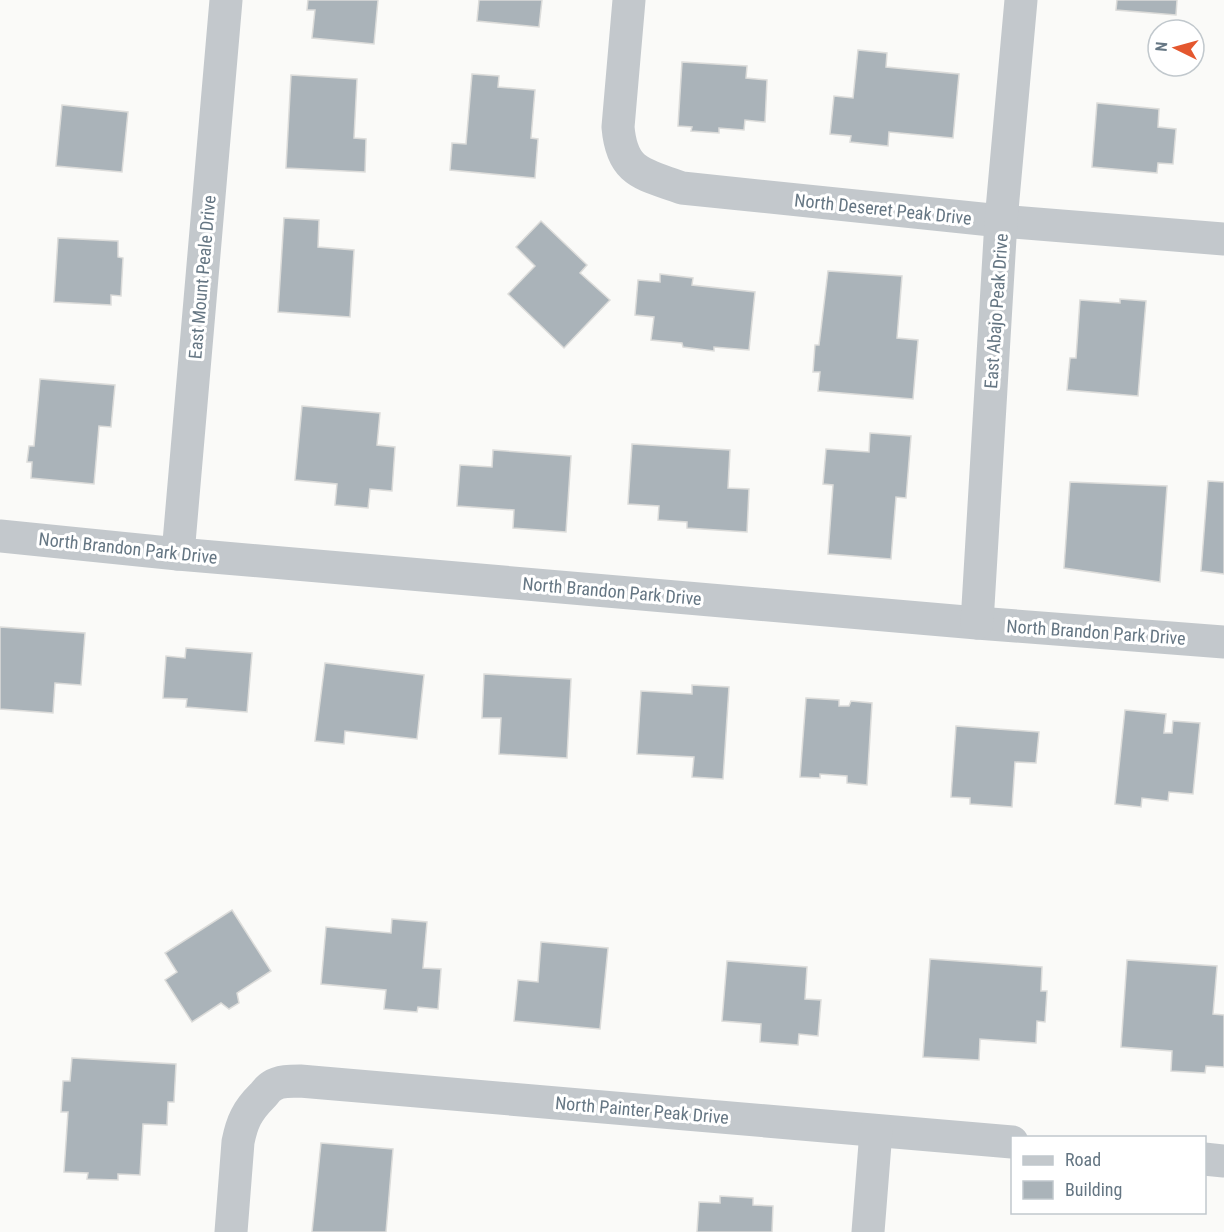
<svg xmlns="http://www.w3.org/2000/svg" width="1224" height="1232" font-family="'Roboto Condensed',sans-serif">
<rect width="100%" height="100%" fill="#fafaf8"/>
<g fill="#aab3b9" stroke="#dcdcda" stroke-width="1.5">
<path d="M 308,0 L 378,0 L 374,44 L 312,38 L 315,10 L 307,10 Z"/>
<path d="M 479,0 L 542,0 L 539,27 L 477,21 Z"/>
<path d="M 1117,0 L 1177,0 L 1176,15 L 1116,10 Z"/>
<path d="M 858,50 L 887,53 L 886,67 L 959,74 L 953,138 L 889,132 L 888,146 L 850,142 L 851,136 L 830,134 L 834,96 L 853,98 Z"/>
<path d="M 682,62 L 747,66 L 746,78 L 767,80 L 765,122 L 745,120 L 744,130 L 719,128 L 719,133 L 691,131 L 692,127 L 678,126 Z"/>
<path d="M 472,74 L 499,76 L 498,87 L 535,90 L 531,138 L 538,139 L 535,178 L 450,170 L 452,143 L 466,144 Z"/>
<path d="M 291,75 L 357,79 L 354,138 L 366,139 L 365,172 L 286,168 Z"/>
<path d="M 1097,103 L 1159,109 L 1158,127 L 1176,129 L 1173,164 L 1158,163 L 1157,173 L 1092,167 Z"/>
<path d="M 62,105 L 128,112 L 122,172 L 56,166 Z"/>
<path d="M 284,218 L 319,220 L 318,247 L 354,250 L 350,317 L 278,312 Z"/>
<path d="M 541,221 L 587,265 L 580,273 L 610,300 L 564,348 L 508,294 L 535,266 L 516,247 Z"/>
<path d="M 58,238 L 118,241 L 118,257 L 123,258 L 121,296 L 111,295 L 111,305 L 54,302 Z"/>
<path d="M 828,271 L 902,276 L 897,338 L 918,340 L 913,399 L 818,391 L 820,372 L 813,372 L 815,345 L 819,345 Z"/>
<path d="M 660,274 L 693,278 L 692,285 L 755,292 L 749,350 L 714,347 L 714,351 L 683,347 L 682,343 L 651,340 L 654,317 L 635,315 L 638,280 L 660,282 Z"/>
<path d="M 1120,299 L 1146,301 L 1138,396 L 1067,390 L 1070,358 L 1076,358 L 1080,300 L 1120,303 Z"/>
<path d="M 40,379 L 115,385 L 111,427 L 99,426 L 94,484 L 31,478 L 32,462 L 27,462 L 29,446 L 34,446 Z"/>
<path d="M 302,406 L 380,413 L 377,445 L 395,447 L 392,491 L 370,489 L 368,508 L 335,505 L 337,484 L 295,480 Z"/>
<path d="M 870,433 L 911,436 L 906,498 L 896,497 L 891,559 L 828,554 L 833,485 L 823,484 L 826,449 L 869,452 Z"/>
<path d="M 632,444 L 730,450 L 728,488 L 749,489 L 747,532 L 687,528 L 687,522 L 658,520 L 659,506 L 628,504 Z"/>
<path d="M 493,450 L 571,456 L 566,532 L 513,528 L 514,510 L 457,506 L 460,465 L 492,467 Z"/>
<path d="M 1208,481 L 1224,482 L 1224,574 L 1201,571 Z"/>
<path d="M 1070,482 L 1167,486 L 1160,582 L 1064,568 Z"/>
<path d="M 0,627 L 85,633 L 81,685 L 55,683 L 53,713 L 0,709 Z"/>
<path d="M 186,648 L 252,653 L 247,712 L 186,707 L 187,699 L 163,698 L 166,656 L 185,658 Z"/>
<path d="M 325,663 L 424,675 L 417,739 L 345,731 L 344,744 L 315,741 Z"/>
<path d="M 484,674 L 571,679 L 567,758 L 499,754 L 501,718 L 482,718 Z"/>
<path d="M 692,685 L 729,687 L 723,779 L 692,777 L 694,757 L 637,754 L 641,691 L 692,694 Z"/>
<path d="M 806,698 L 839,700 L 839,706 L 849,706 L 851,701 L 872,703 L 867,785 L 847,783 L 847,776 L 820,774 L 820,778 L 800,777 Z"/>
<path d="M 1125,710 L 1166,714 L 1164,733 L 1172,733 L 1173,721 L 1200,723 L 1193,794 L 1169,792 L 1168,801 L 1142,798 L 1141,807 L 1115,804 Z"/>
<path d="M 956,726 L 1039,732 L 1036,763 L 1015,762 L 1012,807 L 970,804 L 970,798 L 951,797 Z"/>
<path d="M 232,910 L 271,971 L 237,993 L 239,1003 L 229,1009 L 221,1003 L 192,1022 L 165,980 L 177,972 L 165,953 Z"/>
<path d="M 392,919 L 427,922 L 423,968 L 441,969 L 438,1009 L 418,1007 L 417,1012 L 384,1009 L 386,990 L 321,984 L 326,927 L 391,933 Z"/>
<path d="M 541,942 L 608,948 L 600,1029 L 514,1021 L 518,980 L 538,982 Z"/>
<path d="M 930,959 L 1042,967 L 1041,991 L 1047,991 L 1045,1022 L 1037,1021 L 1036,1043 L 980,1039 L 979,1060 L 923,1057 Z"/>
<path d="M 1127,960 L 1217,966 L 1213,1014 L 1224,1015 L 1224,1067 L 1206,1066 L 1205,1073 L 1171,1071 L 1172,1051 L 1121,1047 Z"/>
<path d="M 727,961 L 807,967 L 805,999 L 821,1000 L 818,1036 L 799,1034 L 798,1045 L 760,1042 L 761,1024 L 722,1021 Z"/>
<path d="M 72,1058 L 176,1064 L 174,1102 L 168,1102 L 167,1125 L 143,1124 L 140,1175 L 118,1174 L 118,1180 L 87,1179 L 88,1173 L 64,1172 L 68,1112 L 61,1112 L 63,1081 L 70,1081 Z"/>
<path d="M 321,1143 L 393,1149 L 386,1232 L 312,1232 Z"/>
<path d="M 720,1196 L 753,1198 L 753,1205 L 773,1206 L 772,1232 L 697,1232 L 699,1202 L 720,1203 Z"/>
</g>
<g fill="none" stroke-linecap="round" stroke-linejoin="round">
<g stroke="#c3c8cc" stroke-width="33">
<path d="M 629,0 L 618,127 C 622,174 644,174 682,188 L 1001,221 L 1224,239"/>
<path d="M 0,536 L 178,554 L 977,623 L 1224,642"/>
<path d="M 178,554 L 226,0"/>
<path d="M 977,623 L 1001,221 L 1021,0"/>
<path d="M 1204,1159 L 1224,1161"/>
<path d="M 231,1232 L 238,1142 C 242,1122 247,1111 262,1096 C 265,1093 268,1088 272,1086 C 279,1081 291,1081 300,1081 L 1012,1142"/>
<path d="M 868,1232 L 876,1131"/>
</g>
</g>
<g text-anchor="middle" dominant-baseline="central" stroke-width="6" stroke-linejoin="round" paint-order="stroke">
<g font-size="18" fill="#657683" stroke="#fff">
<text transform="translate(883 209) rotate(6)">North Deseret Peak Drive</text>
<text transform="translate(202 277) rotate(-85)">East Mount Peale Drive</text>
<text transform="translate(996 311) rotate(-86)">East Abajo Peak Drive</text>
<text transform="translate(128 548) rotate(6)">North Brandon Park Drive</text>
<text transform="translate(612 591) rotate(5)">North Brandon Park Drive</text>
<text transform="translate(1096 632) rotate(4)">North Brandon Park Drive</text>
<text transform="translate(642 1110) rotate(5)">North Painter Peak Drive</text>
</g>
</g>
<rect x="1011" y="1136" width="195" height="78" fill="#ffffff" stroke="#c1c8cd" stroke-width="1.5"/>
<rect x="1023" y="1156" width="30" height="9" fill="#c3c8cc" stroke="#c1c8cd" stroke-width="1.5"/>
<text x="1065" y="1166" font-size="18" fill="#657683">Road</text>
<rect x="1023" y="1181" width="30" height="18" fill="#aab3b9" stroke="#c1c8cd" stroke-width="1.5"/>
<text x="1065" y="1196" font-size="18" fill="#657683">Building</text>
<g transform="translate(1176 48) rotate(275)"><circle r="28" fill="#ffffff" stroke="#c1c8cd" stroke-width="1.5"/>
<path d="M0-4.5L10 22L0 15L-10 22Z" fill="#e4572e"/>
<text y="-9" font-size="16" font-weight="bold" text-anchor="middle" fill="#657683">N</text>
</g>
</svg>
